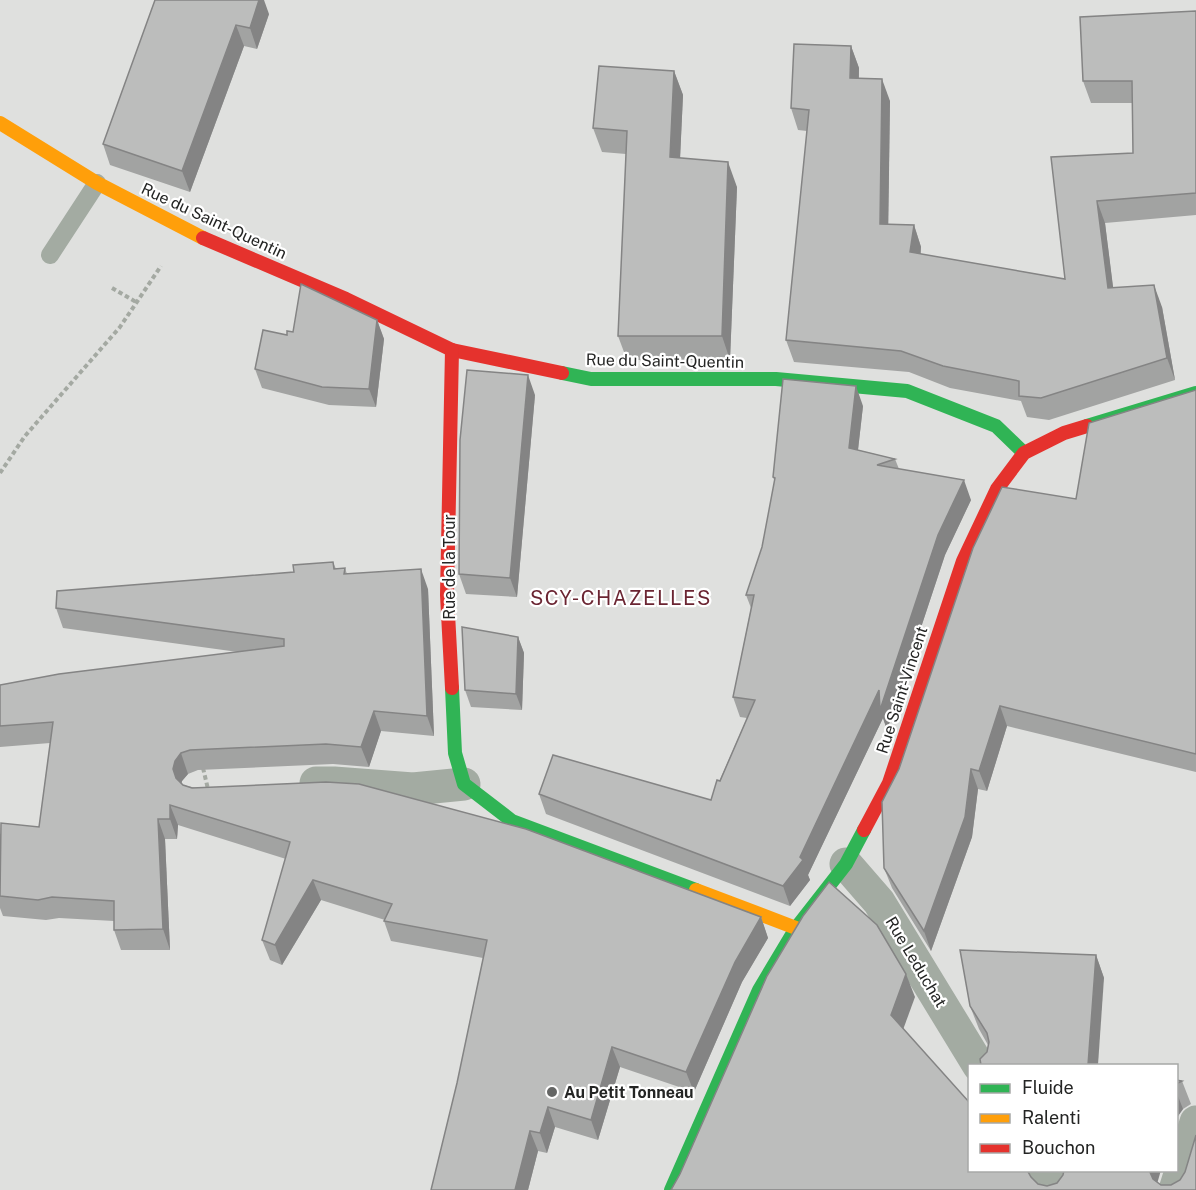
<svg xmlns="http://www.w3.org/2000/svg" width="1196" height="1190" font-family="'Public Sans',sans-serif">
<rect width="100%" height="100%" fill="#dfe0de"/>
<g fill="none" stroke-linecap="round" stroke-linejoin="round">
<g stroke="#a4a9a2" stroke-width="4" stroke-dasharray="4.5 3" stroke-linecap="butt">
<path d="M 112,288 L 136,302"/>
<path d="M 0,473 L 25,436 L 120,327 L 161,266"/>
<path d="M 203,768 L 208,789"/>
</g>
<path stroke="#a3aba2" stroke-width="18" d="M 50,255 L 97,183"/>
<g stroke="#a3aba2" stroke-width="33">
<path d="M 316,783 L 334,783 L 413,789 L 464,784"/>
<path d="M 846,864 L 879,902 L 979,1066"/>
<path d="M 1043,1170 L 1055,1190"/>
<path d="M 1175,1190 L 1196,1122"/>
</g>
<g stroke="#30b455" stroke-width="14">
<path d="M 562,373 L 591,379 L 776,379 L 907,391 L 996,426 L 1024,453"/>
<path d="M 1087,426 L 1196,393"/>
<path d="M 452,688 L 455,753 L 464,784 L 512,821 L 696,890"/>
<path d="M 671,1190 L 759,990 L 796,928 L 846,864 L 864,830"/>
</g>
<g stroke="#ff9f0a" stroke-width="14">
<path d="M 0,123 L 97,183 L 203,238"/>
<path d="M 696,890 L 796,928"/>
</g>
<g stroke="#e5322d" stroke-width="14">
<path d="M 203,238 L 346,299 L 452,350 L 562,373"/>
<path d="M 452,688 L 447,595 L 452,350"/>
<path d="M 864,830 L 889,783 L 963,561 L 997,489 L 1024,453 L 1064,433 L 1087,426"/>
</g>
</g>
<g fill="#a2a3a2">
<path d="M 155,0 L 269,14 L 257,49 L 244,46 L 190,192 L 110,165 L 103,144 Z"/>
<path d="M 1196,11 L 1196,215 L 1105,223 L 1113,288 L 1162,307 L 1175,380 L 1049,420 L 1027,417 L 1021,401 L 950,388 L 909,372 L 794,362 L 786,340 L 807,131 L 798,130 L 791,108 L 851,46 L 859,68 L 859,78 L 890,101 L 888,224 L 914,225 L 921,247 L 921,254 L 1065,279 L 1051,157 L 1133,153 L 1132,103 L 1091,103 L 1083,81 Z"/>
<path d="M 674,71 L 683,95 L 680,158 L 737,187 L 730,360 L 627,360 L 618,336 L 626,154 L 602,152 L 593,128 Z"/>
<path d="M 377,320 L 384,339 L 376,407 L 329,405 L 262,388 L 255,369 L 287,335 L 293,332 Z"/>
<path d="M 1196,390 L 1196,772 L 1007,726 L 987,791 L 978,789 L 972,837 L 931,951 L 892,888 L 884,868 L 1076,499 Z"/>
<path d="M 535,395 L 517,597 L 466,594 L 459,574 Z"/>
<path d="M 863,406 L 858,450 L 895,459 L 899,469 L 971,500 L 945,555 L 887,730 L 883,718 L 808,875 L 810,880 L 790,906 L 546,814 L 539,794 L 711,800 L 747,718 L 740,717 L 733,697 L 751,608 L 746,595 L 762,547 L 775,482 L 773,477 Z"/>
<path d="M 333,562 L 336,569 L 345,568 L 347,574 L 428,589 L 434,736 L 381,731 L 369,767 L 333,764 L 198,770 L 188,774 L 182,781 L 181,784 L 183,785 L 761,917 L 768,938 L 742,982 L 694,1092 L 620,1067 L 598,1140 L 555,1127 L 547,1153 L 538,1151 L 528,1190 L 431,1190 L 457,1083 L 483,958 L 391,941 L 384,921 L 385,920 L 321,900 L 282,965 L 270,960 L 262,940 L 286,859 L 178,825 L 177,839 L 165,839 L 170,950 L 121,950 L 114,930 L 114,921 L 59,918 L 46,920 L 3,916 L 0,908 L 0,834 L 39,827 L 50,743 L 0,747 L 0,685 L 238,652 L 63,628 L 56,608 L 294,572 Z"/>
<path d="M 518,637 L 524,653 L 522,710 L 471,707 L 465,690 Z"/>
<path d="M 1096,955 L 1104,978 L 987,1052 L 988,1045 L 979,1029 L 970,1006 Z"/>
<path d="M 1176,1080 L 1182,1081 L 1191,1104 L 1183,1109 L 1178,1116 L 1176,1122 Z"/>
</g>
<g fill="#848484">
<path d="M 259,0 L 264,0 L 269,14 L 257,49 L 250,28 Z"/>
<path d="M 236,25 L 244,46 L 190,192 L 182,171 Z"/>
<path d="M 851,46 L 859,68 L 858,100 L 850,78 Z"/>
<path d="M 674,71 L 683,95 L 679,181 L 670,157 Z"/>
<path d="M 882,79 L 890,101 L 888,245 L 880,224 Z"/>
<path d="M 728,162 L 737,187 L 730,360 L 722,336 Z"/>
<path d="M 1097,201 L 1105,223 L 1116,310 L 1108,288 Z"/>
<path d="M 914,225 L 921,247 L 918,274 L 910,252 Z"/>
<path d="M 1154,285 L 1162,307 L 1175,380 L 1167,358 Z"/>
<path d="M 377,320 L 384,339 L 376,407 L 369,389 Z"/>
<path d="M 528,375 L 535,395 L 517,597 L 510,578 Z"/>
<path d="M 856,386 L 863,406 L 856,467 L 849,448 Z"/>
<path d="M 964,480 L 971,500 L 945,555 L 887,730 L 883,718 L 808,875 L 810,880 L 790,906 L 783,886 L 800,857 L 938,535 Z"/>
<path d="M 421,569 L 428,589 L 434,736 L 427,716 Z"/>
<path d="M 518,637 L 524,653 L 522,710 L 516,694 Z"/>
<path d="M 1000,706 L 1007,726 L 987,791 L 979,771 Z"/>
<path d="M 374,711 L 381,731 L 369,767 L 361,747 Z"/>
<path d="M 181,753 L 188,774 L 182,781 L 180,789 L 173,769 L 175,761 Z"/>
<path d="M 971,769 L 978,789 L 972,837 L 931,951 L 924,931 Z"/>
<path d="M 170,805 L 178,825 L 177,839 L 170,819 Z"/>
<path d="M 158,819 L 165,839 L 170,950 L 163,929 Z"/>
<path d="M 313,880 L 321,900 L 282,965 L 275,945 Z"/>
<path d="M 761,917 L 768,938 L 742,982 L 694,1092 L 686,1072 L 735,962 Z"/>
<path d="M 1096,955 L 1104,978 L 1098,1065 L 1088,1065 Z"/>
<path d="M 906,974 L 915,997 L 900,1038 L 891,1015 Z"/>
<path d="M 612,1047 L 620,1067 L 598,1140 L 591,1120 Z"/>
<path d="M 1176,1091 L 1183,1109 L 1178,1116 L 1176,1122 Z"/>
<path d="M 548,1107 L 555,1127 L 547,1153 L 540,1133 Z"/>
<path d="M 530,1131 L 538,1151 L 528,1190 L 515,1190 Z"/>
<path d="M 1149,1170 L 1161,1170 L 1157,1184 L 1157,1190 Z"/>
</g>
<g fill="#bcbdbc" stroke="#848484" stroke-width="1.5">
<path d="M 155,0 L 259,0 L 250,28 L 236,25 L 182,171 L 103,144 Z"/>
<path d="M 1196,11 L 1196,193 L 1097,201 L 1108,288 L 1154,285 L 1167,358 L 1041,398 L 1019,396 L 1019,381 L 943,366 L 901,351 L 786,340 L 809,110 L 791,108 L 794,44 L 851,46 L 850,78 L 882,79 L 880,224 L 914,225 L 910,252 L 1065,279 L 1051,157 L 1133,153 L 1132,81 L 1083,81 L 1080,17 Z"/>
<path d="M 599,66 L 674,71 L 670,157 L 728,162 L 722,336 L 618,336 L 627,131 L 593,128 Z"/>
<path d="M 301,284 L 377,320 L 369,389 L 322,387 L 255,369 L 263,330 L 287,335 L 287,331 L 293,332 Z"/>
<path d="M 467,370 L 528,375 L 510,578 L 459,574 L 460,440 Z"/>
<path d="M 783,379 L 856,386 L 849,448 L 895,459 L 877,465 L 964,480 L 938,535 L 880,710 L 879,690 L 800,857 L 803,860 L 783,886 L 539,794 L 553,755 L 711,800 L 717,780 L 720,781 L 755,700 L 733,697 L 754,595 L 746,595 L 762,547 L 775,478 L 773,477 Z"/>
<path d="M 1196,390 L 1196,754 L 1000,706 L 979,771 L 971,769 L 965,817 L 924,931 L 884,868 L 882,802 L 899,769 L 973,548 L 1002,487 L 1076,499 L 1089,423 Z"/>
<path d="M 333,562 L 334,569 L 345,568 L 344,574 L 421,569 L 427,716 L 374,711 L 361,747 L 326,744 L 190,750 L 181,753 L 175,761 L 173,769 L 176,778 L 183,785 L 192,788 L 326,782 L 359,784 L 526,829 L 761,917 L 735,962 L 686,1072 L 612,1047 L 591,1120 L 548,1107 L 540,1133 L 530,1131 L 515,1190 L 431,1190 L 457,1083 L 487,940 L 384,921 L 392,904 L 313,880 L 275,945 L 262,940 L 290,842 L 170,805 L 170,819 L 158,819 L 163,929 L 114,930 L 114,901 L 52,897 L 38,900 L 0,896 L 1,823 L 39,827 L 53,722 L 0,726 L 0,685 L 59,674 L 284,646 L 284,639 L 56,608 L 57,591 L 294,572 L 293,565 Z"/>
<path d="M 462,627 L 518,637 L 516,694 L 465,690 Z"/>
<path d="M 829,882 L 877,925 L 906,974 L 891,1015 L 969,1102 L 969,1170 L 1027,1170 L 1031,1177 L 1038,1184 L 1047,1186 L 1057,1183 L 1063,1175 L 1064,1170 L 1149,1170 L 1153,1179 L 1161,1185 L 1171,1185 L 1180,1180 L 1185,1172 L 1196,1135 L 1196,1190 L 671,1190 L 680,1174 L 767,976 L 803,916 Z"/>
<path d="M 960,950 L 1096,955 L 1088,1065 L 981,1065 L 980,1059 L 987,1052 L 989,1042 L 987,1033 L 970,1006 Z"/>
<path d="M 1176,1080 L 1182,1081 L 1176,1084 Z"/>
</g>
<circle fill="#656665" stroke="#fff" stroke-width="2" cx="552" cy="1092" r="6"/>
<g text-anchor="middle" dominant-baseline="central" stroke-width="4.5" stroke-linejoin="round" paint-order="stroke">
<g font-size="16" fill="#242524" stroke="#fff">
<text transform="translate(214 221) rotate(25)">Rue du Saint-Quentin</text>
<text transform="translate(665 361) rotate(1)">Rue du Saint-Quentin</text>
<text transform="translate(449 567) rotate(-90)">Rue de la Tour</text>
<text transform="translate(902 690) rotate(-72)">Rue Saint-Vincent</text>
<text transform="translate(916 962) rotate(59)">Rue Leduchat</text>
</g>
<g font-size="16" font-weight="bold" fill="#242524" stroke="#fff" text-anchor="start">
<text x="564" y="1092">Au Petit Tonneau</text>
</g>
<g font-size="20" letter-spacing="1.5" fill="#6b2532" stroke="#fff">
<text x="621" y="598">SCY-CHAZELLES</text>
</g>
</g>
<rect x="968" y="1064" width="210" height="108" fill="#ffffff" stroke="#a7a8a7" stroke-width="1.5"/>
<rect x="980" y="1084" width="30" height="9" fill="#30b455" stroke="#a7a8a7" stroke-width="1.5"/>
<text x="1022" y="1094" font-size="18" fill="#242524">Fluide</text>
<rect x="980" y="1114" width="30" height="9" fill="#ff9f0a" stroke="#a7a8a7" stroke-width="1.5"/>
<text x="1022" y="1124" font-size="18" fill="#242524">Ralenti</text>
<rect x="980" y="1144" width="30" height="9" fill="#e5322d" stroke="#a7a8a7" stroke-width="1.5"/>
<text x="1022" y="1154" font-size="18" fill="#242524">Bouchon</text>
</svg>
